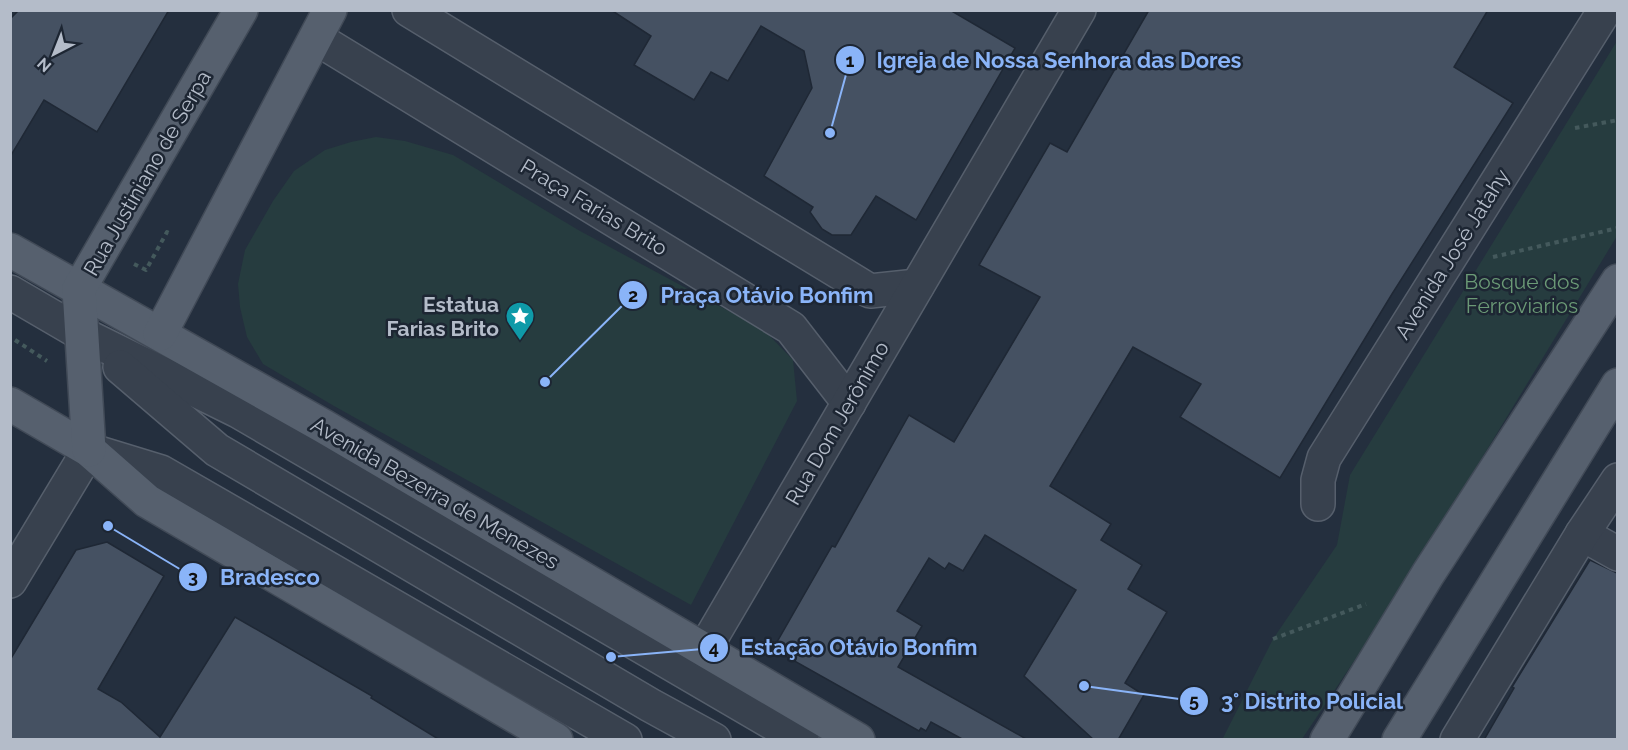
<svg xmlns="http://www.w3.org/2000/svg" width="1628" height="750" font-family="Raleway,sans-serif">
<rect width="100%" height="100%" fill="#242f3e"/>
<g fill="#263c3f">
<path d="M 1617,41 L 1617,236 L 1401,591 L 1302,739 L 1222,740 L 1273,639 L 1337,545 L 1350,475 Z"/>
<path d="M 376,137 L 405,141 L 453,155 L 580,231 L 764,330 L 793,360 L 797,401 L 691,605 L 334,406 L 263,364 L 247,337 L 240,307 L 238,284 L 245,250 L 273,201 L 294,171 L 325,150 L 351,142 Z"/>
</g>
<g fill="#455162" stroke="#1f2835" stroke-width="1.5">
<path d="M 19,10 L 169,10 L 97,132 L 44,100 L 10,157 L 10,19 Z"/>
<path d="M 611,10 L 950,10 L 1015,48 L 916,220 L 876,196 L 851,235 L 832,235 L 822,229 L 810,212 L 813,207 L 764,176 L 812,88 L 804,51 L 761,26 L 728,81 L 711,72 L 694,100 L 634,65 L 651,36 Z"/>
<path d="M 1149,10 L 1488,10 L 1454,67 L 1513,103 L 1392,294 L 1280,478 L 1180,417 L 1201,384 L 1133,347 L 1050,486 L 1111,524 L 1101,540 L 1142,565 L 1128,589 L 1167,612 L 1125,683 L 1144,695 L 1118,740 L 1094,740 L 1024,676 L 1076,590 L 985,535 L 963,571 L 949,563 L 945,569 L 929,558 L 897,611 L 922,626 L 898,667 L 1028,740 L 964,740 L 931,722 L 926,731 L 921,728 L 919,731 L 773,649 L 832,546 L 835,547 L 909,415 L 954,442 L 1012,344 L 1040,297 L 979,265 L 1050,143 L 1067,152 Z"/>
<path d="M 107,542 L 164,576 L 98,689 L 121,702 L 160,737 L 235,617 L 372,696 L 371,698 L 440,740 L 10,740 L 10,660 L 76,550 Z"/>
<path d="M 1590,560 L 1617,573 L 1617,740 L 1484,740 L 1514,688 L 1512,687 Z"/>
</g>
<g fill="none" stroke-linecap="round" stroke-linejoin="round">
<g stroke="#565f6c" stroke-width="36">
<g id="minor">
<path d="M 409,10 L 870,291 L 917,286"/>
<path d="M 316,38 L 791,328 L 849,403"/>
<path d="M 10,292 L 82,334 L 238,411 L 802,740"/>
<path d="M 120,367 L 217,450 L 650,705 L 714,740"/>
<path d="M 1318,504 L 1318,480 L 1324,458 L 1605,10"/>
<path d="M 1582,534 L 1618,554"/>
<path d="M 10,581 L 89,450 L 161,472 L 625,740"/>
<path d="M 704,650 L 1079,10"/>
<path d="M 1457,740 L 1582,534 L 1618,480"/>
</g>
</g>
<g stroke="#414a57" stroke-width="36">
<g id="major">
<path d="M 10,250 L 323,426 L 858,740"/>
<path d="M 160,334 L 330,10"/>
<path d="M 10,404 L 89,450 L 147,501 L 556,740"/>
<path d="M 89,450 L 79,289 L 241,10"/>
<path d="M 1327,740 L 1428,574 L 1618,281"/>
<path d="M 1399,740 L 1618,385"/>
</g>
</g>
<g stroke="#44595c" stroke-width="4" stroke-dasharray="4.5 4.5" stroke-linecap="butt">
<path d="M 1575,128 L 1618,120"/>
<path d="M 1493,257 L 1618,228"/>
<path d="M 134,264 L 146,270 L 167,232 L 171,234"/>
<path d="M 15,340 L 47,361"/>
<path d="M 1273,639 L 1366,604"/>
</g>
<use href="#minor" stroke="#38414e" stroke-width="33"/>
<use href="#major" stroke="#56606e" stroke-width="33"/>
</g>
<defs>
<g id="sight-pin" transform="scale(1.5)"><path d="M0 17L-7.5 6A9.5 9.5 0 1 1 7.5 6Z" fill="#0f9aa8" stroke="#1d2633"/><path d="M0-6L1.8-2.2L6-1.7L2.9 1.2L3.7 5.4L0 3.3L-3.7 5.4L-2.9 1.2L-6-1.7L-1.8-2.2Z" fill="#fff"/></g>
</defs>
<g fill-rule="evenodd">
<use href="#sight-pin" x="520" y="316"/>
</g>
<g text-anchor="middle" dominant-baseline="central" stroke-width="5" stroke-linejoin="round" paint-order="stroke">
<g font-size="21" fill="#b4bcc9" stroke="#1d2633">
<text transform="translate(147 173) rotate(-60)">Rua Justiniano de Serpa</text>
<text transform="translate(594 207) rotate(31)">Praça Farias Brito</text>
<text transform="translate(1452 254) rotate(-58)">Avenida José Jatahy</text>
<text transform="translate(837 423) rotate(-60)">Rua Dom Jerônimo</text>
<text transform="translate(435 493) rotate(30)">Avenida Bezerra de Menezes</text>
</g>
<g font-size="21" fill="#6b9a76" stroke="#1d2633">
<text x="1522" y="281">Bosque dos<tspan x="1522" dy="24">Ferroviarios</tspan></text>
</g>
<g font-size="21" font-weight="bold" fill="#b4bcc9" stroke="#1d2633" text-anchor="end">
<text x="499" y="304">Estatua<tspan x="499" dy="24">Farias Brito</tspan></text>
</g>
</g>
<path fill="none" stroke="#8ab4f8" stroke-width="2" d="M830 133L850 60M545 382L633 295M108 526L193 577M611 657L714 648M1084 686L1194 701"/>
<g fill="#8ab4f8" stroke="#1d2633" stroke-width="2">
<circle cx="830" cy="133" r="6"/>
<circle cx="545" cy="382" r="6"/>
<circle cx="108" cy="526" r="6"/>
<circle cx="611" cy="657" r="6"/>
<circle cx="1084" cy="686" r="6"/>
<circle cx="850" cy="60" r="15"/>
<circle cx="633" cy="295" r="15"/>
<circle cx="193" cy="577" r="15"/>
<circle cx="714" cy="648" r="15"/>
<circle cx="1194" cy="701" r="15"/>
</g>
<g font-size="18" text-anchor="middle" font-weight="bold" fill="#111">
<text x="850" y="67">1</text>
<text x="633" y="302">2</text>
<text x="193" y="583">3</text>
<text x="714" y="654">4</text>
<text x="1194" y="707">5</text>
</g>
<g font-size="22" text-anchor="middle" font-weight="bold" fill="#8ab4f8" stroke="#1d2633" stroke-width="5" stroke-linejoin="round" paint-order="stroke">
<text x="1059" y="68">Igreja de Nossa Senhora das Dores</text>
<text x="767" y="303">Praça Otávio Bonfim</text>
<text x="270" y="585">Bradesco</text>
<text x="859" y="655">Estação Otávio Bonfim</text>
<text x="1312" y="709">3° Distrito Policial</text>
</g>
<rect width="1628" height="750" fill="none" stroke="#b4bcc9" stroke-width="24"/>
<g transform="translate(54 54) rotate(222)" stroke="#1d2633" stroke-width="4.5" paint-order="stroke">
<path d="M0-4.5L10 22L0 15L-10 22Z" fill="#b4bcc9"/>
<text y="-9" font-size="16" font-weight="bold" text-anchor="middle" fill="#b4bcc9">N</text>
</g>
</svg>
